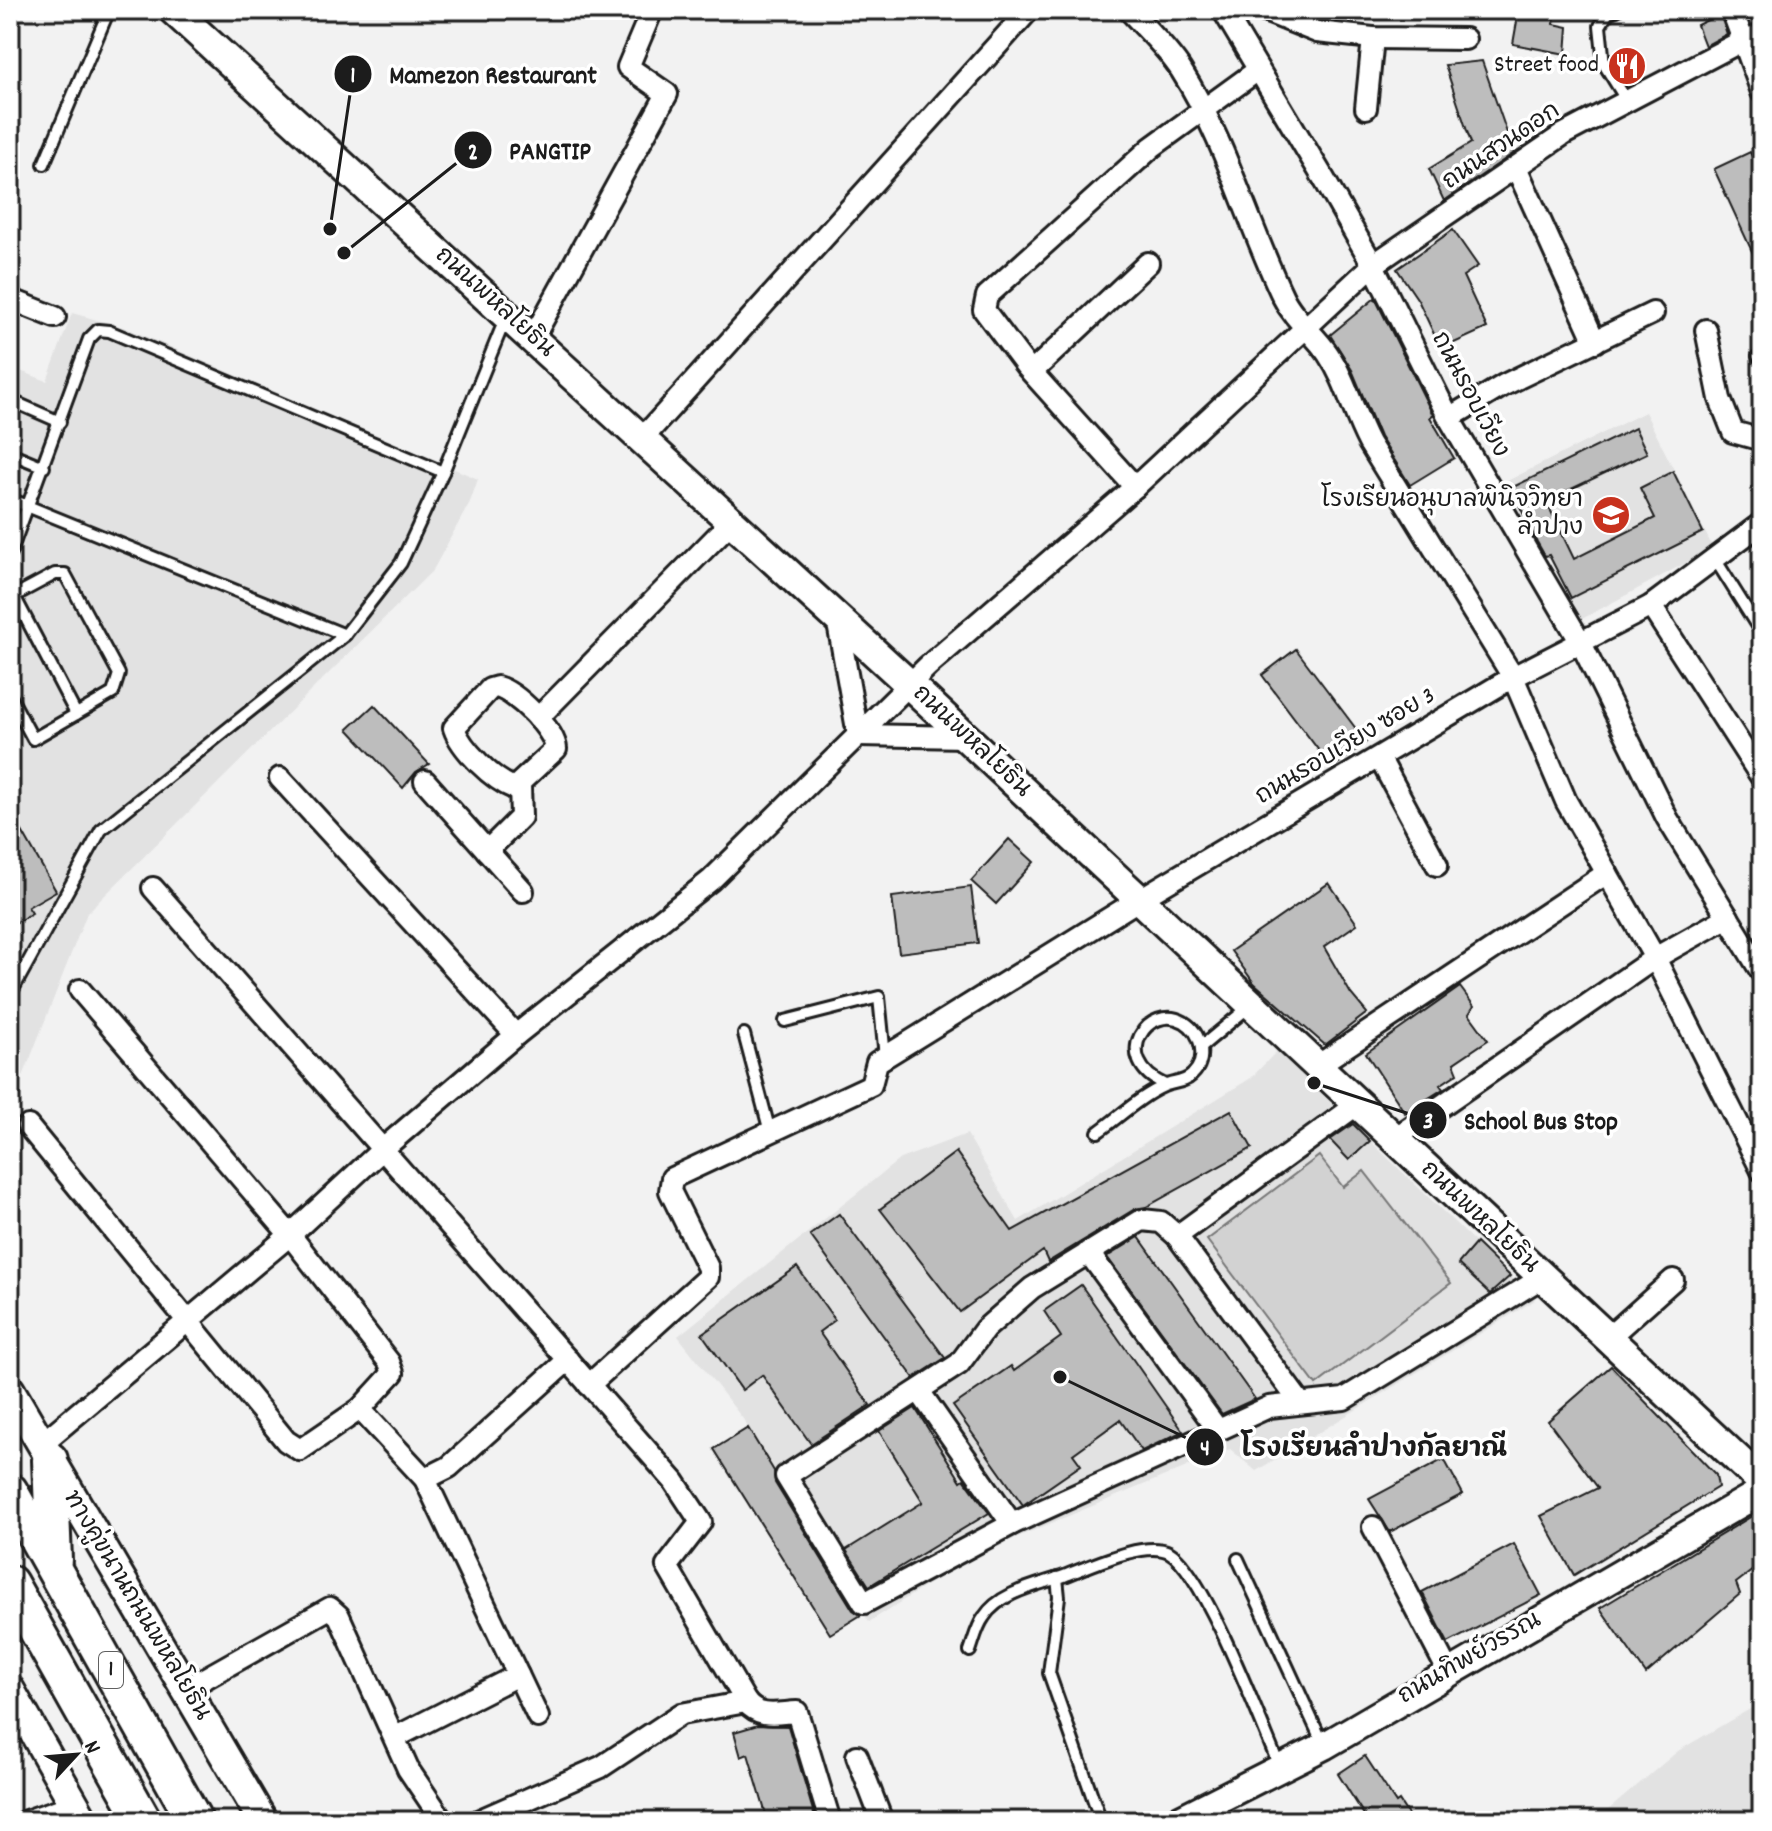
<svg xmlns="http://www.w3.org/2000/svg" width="1772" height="1831" font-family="Dekko,'Playpen Sans Thai',sans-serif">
<rect width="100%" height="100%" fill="#f2f2f2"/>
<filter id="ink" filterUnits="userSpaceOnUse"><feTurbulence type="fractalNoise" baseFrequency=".0125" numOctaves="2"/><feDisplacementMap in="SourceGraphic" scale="16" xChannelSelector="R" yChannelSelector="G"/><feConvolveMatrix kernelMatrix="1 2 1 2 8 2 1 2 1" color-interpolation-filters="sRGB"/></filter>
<g filter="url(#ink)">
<g fill="#e2e2e2">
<path d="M 72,313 L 126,328 L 478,479 L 470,502 L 433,570 L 87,913 L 10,1110 L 10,367 L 47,381 Z"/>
<path d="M 1645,412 L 1713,548 L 1582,619 L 1507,481 Z"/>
<path d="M 1277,1051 L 1535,1300 L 1256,1471 L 1230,1449 L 974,1555 L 869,1622 L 743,1419 L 678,1336 L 900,1159 L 967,1134 L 1018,1221 L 1251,1078 Z"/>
<path d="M 1762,1702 L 1762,1821 L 1595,1821 L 1678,1751 Z"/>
</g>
<path fill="#d2d2d2" stroke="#777" stroke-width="2" d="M 1319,1156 L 1343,1187 L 1364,1171 L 1451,1283 L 1316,1385 L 1207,1240 Z"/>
<g fill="#bdbdbd" stroke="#1c1c1c" stroke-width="2">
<path d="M 1519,10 L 1556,10 L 1554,24 L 1568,27 L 1566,54 L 1513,44 Z"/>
<path d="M 1720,14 L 1727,34 L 1705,46 L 1697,25 Z"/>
<path d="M 1482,61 L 1514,153 L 1444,201 L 1429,169 L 1471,143 L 1445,65 Z"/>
<path d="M 1750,152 L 1762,178 L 1762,273 L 1714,169 Z"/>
<path d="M 1453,230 L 1478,266 L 1463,276 L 1487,328 L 1441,349 L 1418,300 L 1397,269 Z"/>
<path d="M 1375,298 L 1433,415 L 1430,417 L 1454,458 L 1410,485 L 1380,437 L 1352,370 L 1330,335 Z"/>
<path d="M 1635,428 L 1647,453 L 1546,501 L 1574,559 L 1655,518 L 1640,488 L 1673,471 L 1703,532 L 1571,598 L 1549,555 L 1545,556 L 1537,542 L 1511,488 Z"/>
<path d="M 1296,649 L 1366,742 L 1332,768 L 1262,675 Z"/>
<path d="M 374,705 L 429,764 L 416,772 L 403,788 L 348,729 Z"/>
<path d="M 10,810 L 56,891 L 28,907 L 32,913 L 10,926 Z"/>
<path d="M 1009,839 L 1034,862 L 996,904 L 971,881 Z"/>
<path d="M 1329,883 L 1357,924 L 1324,947 L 1351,994 L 1367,1013 L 1325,1045 L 1254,983 L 1231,951 Z"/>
<path d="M 971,887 L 978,943 L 899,953 L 892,897 Z"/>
<path d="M 1460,987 L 1474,1006 L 1469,1014 L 1488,1040 L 1454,1063 L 1458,1073 L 1440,1085 L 1443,1089 L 1405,1113 L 1366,1053 Z"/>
<path d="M 1231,1110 L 1252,1148 L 1146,1207 L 1135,1209 L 1048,1262 L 1043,1251 L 960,1312 L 880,1209 L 956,1152 L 1012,1231 Z"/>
<path d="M 1353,1124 L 1370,1141 L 1349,1160 L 1330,1140 Z"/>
<path d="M 839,1214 L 945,1358 L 914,1378 L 810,1235 Z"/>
<path d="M 1139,1237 L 1169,1279 L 1255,1399 L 1222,1414 L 1107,1257 Z"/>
<path d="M 1476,1243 L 1510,1276 L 1490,1294 L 1458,1264 Z"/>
<path d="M 797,1267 L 835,1320 L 819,1332 L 870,1405 L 811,1444 L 762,1375 L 742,1390 L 702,1334 Z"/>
<path d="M 1081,1285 L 1183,1431 L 1142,1451 L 1120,1420 L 1073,1454 L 1081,1465 L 1023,1505 L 953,1406 L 1011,1366 L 1014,1371 L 1061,1337 L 1044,1311 Z"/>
<path d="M 1611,1366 L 1716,1475 L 1718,1487 L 1574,1575 L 1541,1516 L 1598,1488 L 1548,1421 Z"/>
<path d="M 915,1408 L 961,1481 L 964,1479 L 989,1513 L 869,1586 L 846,1550 L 923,1502 L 879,1431 Z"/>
<path d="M 748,1428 L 774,1471 L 775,1483 L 853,1610 L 861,1615 L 830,1634 L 714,1449 Z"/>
<path d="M 1444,1459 L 1463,1494 L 1390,1532 L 1369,1499 Z"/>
<path d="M 1762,1510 L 1762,1563 L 1736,1583 L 1740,1594 L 1646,1674 L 1600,1608 Z"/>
<path d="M 1514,1544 L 1541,1595 L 1448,1643 L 1422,1592 Z"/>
<path d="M 758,1725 L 788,1726 L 816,1821 L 768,1821 L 748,1754 L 741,1757 L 734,1732 Z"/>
<path d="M 1365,1756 L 1396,1803 L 1399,1801 L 1412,1821 L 1368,1821 L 1338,1774 Z"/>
</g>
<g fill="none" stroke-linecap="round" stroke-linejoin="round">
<g stroke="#1c1c1c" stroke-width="16">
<g id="service">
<path d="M 1617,10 L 1608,13 L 1600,26 L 1604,64 L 1627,101"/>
<path d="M 44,164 L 109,10"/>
<path d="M 1762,353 L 1758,356 L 1762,361"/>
<path d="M 10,400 L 60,422"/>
<path d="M 10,453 L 44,467"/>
<path d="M 10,499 L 345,635 L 401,563 L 443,472 L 506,317"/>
<path d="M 10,554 L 89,339 L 98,330 L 109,331 L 443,472"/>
<path d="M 1720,567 L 1762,634"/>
<path d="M 10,588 L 76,714"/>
<path d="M 10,696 L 33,739 L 113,693 L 119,674 L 65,574 L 55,574 L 14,596"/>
<path d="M 10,995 L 101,830 L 345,635"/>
<path d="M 785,1021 L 879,997 L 885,1057"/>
<path d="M 744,1034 L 770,1132"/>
<path d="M 1202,1046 L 1250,1006"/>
<path d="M 1098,1132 C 1119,1117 1141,1096 1164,1086 C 1173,1082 1184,1083 1192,1075 C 1208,1060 1202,1033 1184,1022 C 1149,1002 1108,1058 1165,1085"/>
<path d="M 1238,1559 L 1324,1746"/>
<path d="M 1057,1578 L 1059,1597 L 1049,1673 L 1101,1821"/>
<path d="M 970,1651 C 974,1640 977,1626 984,1617 C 1000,1592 1038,1585 1064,1576 C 1089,1567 1144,1540 1169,1552 C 1204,1571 1262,1726 1280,1768"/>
</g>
</g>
<g stroke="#1c1c1c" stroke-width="26">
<g id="minor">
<path d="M 1129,10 C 1146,29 1167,48 1181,70 C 1226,141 1247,222 1283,297 C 1294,320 1315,334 1328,354 C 1347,382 1353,413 1369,443 L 1513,677 L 1566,801 L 1655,958 L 1762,1171"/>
<path d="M 1223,10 L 1324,179 L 1373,265 L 1449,418 L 1580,641 L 1667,818 L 1762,973"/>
<path d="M 1262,10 L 1317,32 L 1373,38 L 1465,39"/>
<path d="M 1732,10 L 1762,92"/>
<path d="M 1366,108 L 1373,38"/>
<path d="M 1516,167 L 1595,342"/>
<path d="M 10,299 L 55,317"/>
<path d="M 1706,330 L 1720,399 L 1733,432 L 1762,440"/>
<path d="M 533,338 L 667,94 L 628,67 L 652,10"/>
<path d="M 1032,372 L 1148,263"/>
<path d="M 1449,418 L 1504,385 L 1653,313"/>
<path d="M 642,439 L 1029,10"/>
<path d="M 1135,487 L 1026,366 L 984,310 L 987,296 L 1152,147 L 1258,70"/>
<path d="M 1651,606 L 1762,778"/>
<path d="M 837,618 L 858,735 L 966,737"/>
<path d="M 497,687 C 516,692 555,730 556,749 L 514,788 C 493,780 461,749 454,728 L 490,689 Z"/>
<path d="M 538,718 L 732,521"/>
<path d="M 1380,759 L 1437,865"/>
<path d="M 280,778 L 516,1035"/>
<path d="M 425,781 L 523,891"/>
<path d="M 487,851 L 521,817 L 520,785"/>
<path d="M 153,888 L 674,1481 L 701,1522 L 667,1566 L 746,1702 L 681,1714 L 601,1767 L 478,1821"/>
<path d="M 1317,1066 L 1607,873"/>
<path d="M 1358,1104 L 1177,1236 L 1161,1222 L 1142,1220 L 1032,1288 L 985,1329 L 959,1364 L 786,1476 L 864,1603 L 1012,1524 L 1269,1407 L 1344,1399 L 1543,1277"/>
<path d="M 28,1126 L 286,1441 L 300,1450 L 360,1409 L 393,1373 L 389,1362 L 290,1235 L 80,990"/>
<path d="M 1395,1138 L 1655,958 L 1728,917"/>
<path d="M 1177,1236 L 1299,1401"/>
<path d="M 1088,1252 L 1218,1430"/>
<path d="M 1608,1338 L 1673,1280"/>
<path d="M 589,1385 L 708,1277 L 708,1268 L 670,1191 L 672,1178 L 871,1085 L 877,1062 L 1140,899 L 1513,677 L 1651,606 L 1762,523"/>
<path d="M 919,1391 L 1012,1524"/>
<path d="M 360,1409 L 425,1479 L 538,1717"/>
<path d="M 40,1445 L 290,1235 L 384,1148 L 516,1035 L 711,880 L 928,666 L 1135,487 L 1373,265 L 1564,134 L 1736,44 L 1762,35"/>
<path d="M 425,1479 L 449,1467 L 568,1360"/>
<path d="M 1373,1527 L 1448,1671"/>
<path d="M 186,1689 L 330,1608 L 339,1616 L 408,1769 L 443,1821"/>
<path d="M 746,1702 C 760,1719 777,1713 797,1712 L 830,1821"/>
<path d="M 396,1737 L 518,1675"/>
<path d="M 857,1756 L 882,1821"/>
<path d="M 26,1821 L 75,1804"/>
</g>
</g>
<g stroke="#1c1c1c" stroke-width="32">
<path id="tertiary" d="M 1176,1821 L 1324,1746 L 1762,1491"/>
</g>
<g stroke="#1c1c1c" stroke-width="34">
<g id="secondary">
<path d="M 173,10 L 909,684 L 1762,1482"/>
<path d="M 10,1390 L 263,1821"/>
<path d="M 10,1690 L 84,1821"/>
</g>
</g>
<g stroke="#1c1c1c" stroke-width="40">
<g id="trunk">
<path d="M 50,1460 L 54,1560"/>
<path d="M 10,1491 L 195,1821"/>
<path d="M 10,1583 L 144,1821"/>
</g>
</g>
<use href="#service" stroke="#fff" stroke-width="10"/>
<use href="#minor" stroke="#fff" stroke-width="20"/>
<use href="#tertiary" stroke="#fff" stroke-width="26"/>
<use href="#secondary" stroke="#fff" stroke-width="28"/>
<use href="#trunk" stroke="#fff" stroke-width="34"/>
</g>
</g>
<defs>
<g id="restaurant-disc" transform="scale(2)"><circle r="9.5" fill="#c8321e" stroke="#fff"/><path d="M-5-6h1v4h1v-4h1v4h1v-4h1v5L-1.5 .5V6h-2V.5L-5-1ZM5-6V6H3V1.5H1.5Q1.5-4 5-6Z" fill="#fff"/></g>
<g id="school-disc" transform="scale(2)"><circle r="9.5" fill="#c8321e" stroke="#fff"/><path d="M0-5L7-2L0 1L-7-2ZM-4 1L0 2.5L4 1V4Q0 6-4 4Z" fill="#fff"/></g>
</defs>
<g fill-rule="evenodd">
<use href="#restaurant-disc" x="1627" y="66"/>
<use href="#school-disc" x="1611" y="515"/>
</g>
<g text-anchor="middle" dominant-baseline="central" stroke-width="7" stroke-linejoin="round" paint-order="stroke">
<rect fill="#fff" stroke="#606060" stroke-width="2" x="99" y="1652" width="24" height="36" rx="6"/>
<g font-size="22" font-weight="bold" fill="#1c1c1c">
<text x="111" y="1670">1</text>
</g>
<g font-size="24" fill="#1c1c1c" stroke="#fff" text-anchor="end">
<text x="1599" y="66">Street food</text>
<text x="1583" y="501">โรงเรียนอนุบาลพินิจวิทยา<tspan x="1583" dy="28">ลำปาง</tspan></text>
</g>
<g font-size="24" fill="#1c1c1c" stroke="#fff">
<text transform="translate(1502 147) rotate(-34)">ถนนสวนดอก</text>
<text transform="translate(494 303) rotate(42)">ถนนพหลโยธิน</text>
<text transform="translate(1469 395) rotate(62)">ถนนรอบเวียง</text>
<text transform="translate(971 742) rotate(43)">ถนนพหลโยธิน</text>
<text transform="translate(1346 747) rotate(-31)">ถนนรอบเวียง ซอย 3</text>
<text transform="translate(1479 1218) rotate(43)">ถนนพหลโยธิน</text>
<text transform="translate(136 1606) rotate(59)">ทางคู่ขนานถนนพหลโยธิน</text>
<text transform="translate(1470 1659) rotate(-30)">ถนนทิพย์วรรณ</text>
</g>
</g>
<path fill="none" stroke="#1c1c1c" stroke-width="3" d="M330 229L353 74M344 253L473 150M1314 1083L1428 1120M1060 1377L1205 1447"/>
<g fill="#1c1c1c" stroke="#fff" stroke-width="3">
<circle cx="330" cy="229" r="8"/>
<circle cx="344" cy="253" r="8"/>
<circle cx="1314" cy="1083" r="8"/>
<circle cx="1060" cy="1377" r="8"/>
<circle cx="353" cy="74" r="20"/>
<circle cx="473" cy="150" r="20"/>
<circle cx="1428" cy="1120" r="20"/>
<circle cx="1205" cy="1447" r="20"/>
</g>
<g font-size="24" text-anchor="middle" font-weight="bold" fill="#fff">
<text x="353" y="82">1</text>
<text x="473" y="159">2</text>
<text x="1428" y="1128">3</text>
<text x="1205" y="1455">4</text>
</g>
<g font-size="26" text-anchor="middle" font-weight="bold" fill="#1c1c1c" stroke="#fff" stroke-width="7" stroke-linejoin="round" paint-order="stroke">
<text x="493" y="83">Mamezon Restaurant</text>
<text x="550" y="159">PANGTIP</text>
<text x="1541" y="1129">School Bus Stop</text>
<text x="1374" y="1456">โรงเรียนลำปางกัลยาณี</text>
</g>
<rect width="1772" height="1831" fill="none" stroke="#fff" stroke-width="40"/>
<rect x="20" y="20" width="1732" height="1791" fill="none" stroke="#1c1c1c" stroke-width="3" filter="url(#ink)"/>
<g transform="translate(76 1755) rotate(64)" stroke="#ffffff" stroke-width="6" paint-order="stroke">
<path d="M0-6L14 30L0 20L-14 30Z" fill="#1c1c1c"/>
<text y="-12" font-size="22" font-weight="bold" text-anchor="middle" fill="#1c1c1c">N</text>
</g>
</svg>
